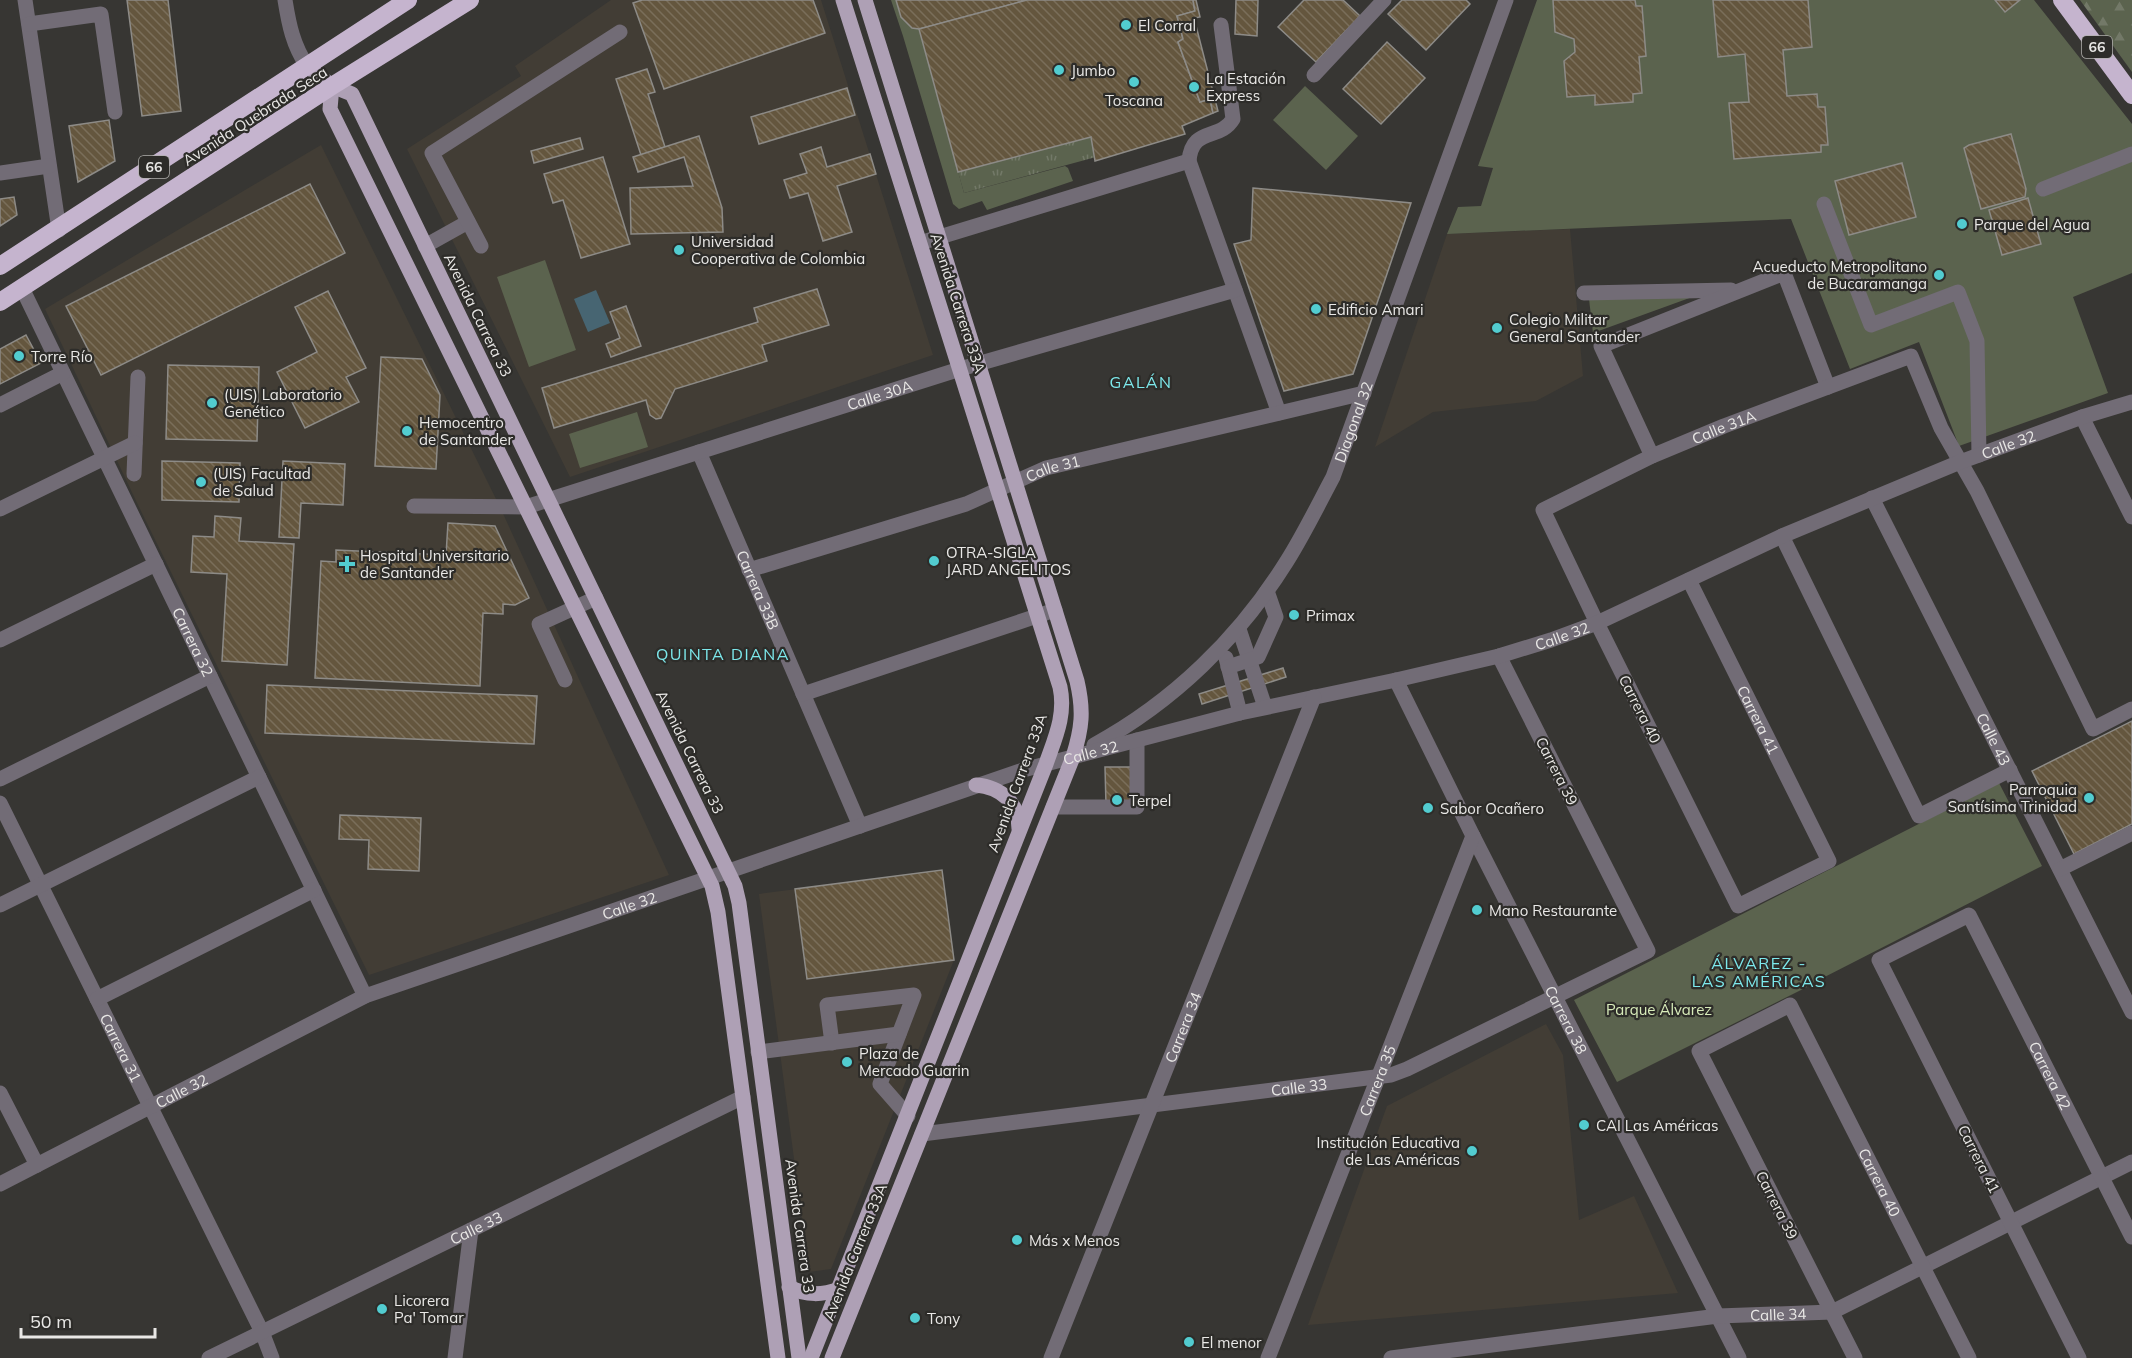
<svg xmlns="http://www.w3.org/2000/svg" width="2132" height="1358" font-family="Mulish,sans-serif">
<defs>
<pattern id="grass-tufts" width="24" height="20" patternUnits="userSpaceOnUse" patternTransform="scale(1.5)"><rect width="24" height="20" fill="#5b634e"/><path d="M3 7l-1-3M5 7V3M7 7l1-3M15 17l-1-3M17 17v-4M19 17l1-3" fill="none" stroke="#737968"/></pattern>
<pattern id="forest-firs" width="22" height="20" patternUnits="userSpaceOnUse" patternTransform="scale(1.5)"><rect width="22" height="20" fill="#5b634e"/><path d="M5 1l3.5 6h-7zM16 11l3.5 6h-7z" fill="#737968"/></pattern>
<pattern id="building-back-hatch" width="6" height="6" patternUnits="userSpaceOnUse" patternTransform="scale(1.5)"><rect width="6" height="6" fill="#64563e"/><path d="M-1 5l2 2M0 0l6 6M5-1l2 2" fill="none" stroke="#7a6e5a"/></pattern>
</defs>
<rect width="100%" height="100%" fill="#373633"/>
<g fill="#423d35">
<path d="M 611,0 L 821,0 L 933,355 L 570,477 L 407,149 L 521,76 L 515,66 Z"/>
<path d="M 321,145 L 500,507 L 669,875 L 369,975 L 139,507 L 45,309 Z"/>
<path d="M 1570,229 L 1583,376 L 1536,401 L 1433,412 L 1375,447 L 1447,234 Z"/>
<path d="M 942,870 L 954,960 L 831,1269 L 809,1272 L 759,894 Z"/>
<path d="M 1546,1024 L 1563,1055 L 1579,1220 L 1634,1196 L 1678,1293 L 1308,1325 L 1387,1106 Z"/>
</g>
<path fill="url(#grass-tufts)" d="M 1091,137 L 1096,157 L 964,193 L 958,172 Z"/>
<path fill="url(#forest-firs)" d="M 2080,0 L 2132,0 L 2132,72 Z"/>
<g fill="#5b634e">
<path d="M 891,0 L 896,0 C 900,14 903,26 919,29 L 964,193 L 1065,166 L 1068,168 L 1073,181 L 987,210 L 982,201 L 959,209 L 953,204 L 903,36 Z"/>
<path d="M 1537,0 L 2034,0 L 2132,124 L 2132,273 L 2073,297 L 2108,393 L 1959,446 L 1919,342 L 1850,369 L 1791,219 L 1447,234 L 1458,207 L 1481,206 L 1493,168 L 1478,166 Z"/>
<path d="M 1305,86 L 1358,136 L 1326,170 L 1273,120 Z"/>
<path d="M 545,260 L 576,350 L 529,367 L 497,277 Z"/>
<path d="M 1695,296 L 1593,333 L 1589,299 Z"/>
<path d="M 637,412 L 648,447 L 580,468 L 569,434 Z"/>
<path d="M 1999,783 L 2042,866 L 1807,986 L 1807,987 L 1617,1082 L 1574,1000 Z"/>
</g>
<path fill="#476572" d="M 596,290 L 610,323 L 588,332 L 574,299 Z"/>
<g fill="url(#building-back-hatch)" stroke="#8d8b87" stroke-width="1.5">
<path d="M 127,0 L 168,0 L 181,111 L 142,116 Z"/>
<path d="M 642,0 L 813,0 L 825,33 L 664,89 L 633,3 Z"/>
<path d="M 896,0 L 1027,0 L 919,29 L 912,28 L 901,17 Z"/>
<path d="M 1027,0 L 1193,0 L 1195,11 L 1177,16 L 1183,39 L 1178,42 L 1200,102 L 1210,99 L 1213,113 L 1182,126 L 1185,134 L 1095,161 L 1091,137 L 958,172 L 919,29 Z"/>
<path d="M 1193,0 L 1196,0 L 1200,17 L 1194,18 L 1218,111 L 1213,113 L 1210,99 L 1200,102 L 1178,42 L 1183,39 L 1177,16 L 1195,11 Z"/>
<path d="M 1236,0 L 1258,0 L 1257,36 L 1235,34 Z"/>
<path d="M 1304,0 L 1343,0 L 1360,16 L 1316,62 L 1278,27 Z"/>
<path d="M 1402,0 L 1466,0 L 1470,4 L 1426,50 L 1388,14 Z"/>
<path d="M 1553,0 L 1635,0 L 1636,6 L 1642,6 L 1646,56 L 1639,57 L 1642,93 L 1633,94 L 1633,102 L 1595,105 L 1595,95 L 1567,97 L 1564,61 L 1575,52 L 1574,39 L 1555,32 Z"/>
<path d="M 1713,0 L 1808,0 L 1812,47 L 1783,50 L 1787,96 L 1817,94 L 1818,107 L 1825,107 L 1828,145 L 1821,145 L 1821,152 L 1734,159 L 1729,103 L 1749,102 L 1745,54 L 1718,57 Z"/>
<path d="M 1995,0 L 2020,0 L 2005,12 Z"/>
<path d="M 1387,42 L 1425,78 L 1381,124 L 1343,89 Z"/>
<path d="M 647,69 L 655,92 L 648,94 L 665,147 L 641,155 L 616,79 Z"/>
<path d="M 847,88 L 855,115 L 759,144 L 751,117 Z"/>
<path d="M 109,120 L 115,161 L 78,182 L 69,126 Z"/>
<path d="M 2011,134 L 2026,189 L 2025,197 L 1981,209 L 1964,148 L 1969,145 Z"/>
<path d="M 699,136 L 722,208 L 723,232 L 631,234 L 630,188 L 693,186 L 684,157 L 638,172 L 633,157 Z"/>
<path d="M 580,138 L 583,149 L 534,163 L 531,151 Z"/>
<path d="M 821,147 L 827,167 L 870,154 L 876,174 L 837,186 L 852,232 L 823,241 L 808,193 L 790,198 L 784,180 L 807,173 L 800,154 Z"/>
<path d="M 603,157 L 630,244 L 581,258 L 563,200 L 553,203 L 544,174 Z"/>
<path d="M 1902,163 L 1916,217 L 1849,235 L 1835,181 Z"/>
<path d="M 310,184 L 345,253 L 101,375 L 66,306 Z"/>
<path d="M 1253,188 L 1411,203 L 1353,374 L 1284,391 L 1234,244 L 1251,240 Z"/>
<path d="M 14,197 L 17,215 L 0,226 L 0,199 Z"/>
<path d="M 2028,198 L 2041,244 L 2002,255 L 1989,210 Z"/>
<path d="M 817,289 L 829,325 L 762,345 L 767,361 L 675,389 L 661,418 L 656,419 L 650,415 L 646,400 L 554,428 L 542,388 L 758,322 L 754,308 Z"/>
<path d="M 328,291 L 366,368 L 346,377 L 359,402 L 305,428 L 277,372 L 317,352 L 295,307 Z"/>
<path d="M 626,306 L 641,346 L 611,357 L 606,344 L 620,338 L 610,312 Z"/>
<path d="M 26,335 L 41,363 L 0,384 L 0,349 Z"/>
<path d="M 381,357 L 422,359 L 440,395 L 436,469 L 375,466 Z"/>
<path d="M 168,365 L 259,367 L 257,441 L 166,439 Z"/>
<path d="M 162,461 L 240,463 L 239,502 L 162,500 Z"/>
<path d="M 283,461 L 345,464 L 343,505 L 301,503 L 299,538 L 279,537 Z"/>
<path d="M 215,516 L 241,518 L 239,541 L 294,544 L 287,665 L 222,661 L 227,574 L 191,572 L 193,536 L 214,537 Z"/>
<path d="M 448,523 L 495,526 L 529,598 L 515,605 L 503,604 L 503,614 L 483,613 L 480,686 L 315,678 L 321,561 L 336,562 L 336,550 L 446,555 Z"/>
<path d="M 1283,668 L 1286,677 L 1202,704 L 1199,694 Z"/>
<path d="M 267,685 L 537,696 L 534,744 L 265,733 Z"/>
<path d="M 2132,721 L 2132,824 L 2074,854 L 2032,771 Z"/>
<path d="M 1105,767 L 1131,767 L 1131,804 L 1106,805 Z"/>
<path d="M 340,815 L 421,818 L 419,871 L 368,869 L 369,840 L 339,839 Z"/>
<path d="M 942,870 L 954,960 L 807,979 L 795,889 Z"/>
</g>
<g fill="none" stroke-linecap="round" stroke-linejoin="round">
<g stroke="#726c76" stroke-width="15">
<path d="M 25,0 L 59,230"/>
<path d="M 285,0 C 289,25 293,45 307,66"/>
<path d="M 29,24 L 101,14 L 115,112"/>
<path d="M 1221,25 L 1233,119 C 1220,141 1192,126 1189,161 L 1279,413"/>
<path d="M 1314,75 L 1384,0"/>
<path d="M 0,173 L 49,166"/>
<path d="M 2043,189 L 2132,154"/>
<path d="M 1824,204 L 1871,325 L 1958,292 L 1977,341 L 1979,455"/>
<path d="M 920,243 L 1189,161"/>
<path d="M 425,246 L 468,222"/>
<path d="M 481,246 L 432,153 L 620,32"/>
<path id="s1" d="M 22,288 L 365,996"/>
<path d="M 1584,293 L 1731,290"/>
<path d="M 0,405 L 63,373"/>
<path d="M 2082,417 L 2132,517"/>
<path id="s2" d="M 699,452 L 860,826"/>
<path d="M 1652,456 L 1601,346 L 1784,273 L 1828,387"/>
<path d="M 134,474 L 138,377"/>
<path id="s3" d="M 1872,498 L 2132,1012"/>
<path id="s4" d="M 414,506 L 526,507 L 960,369 L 1235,290"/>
<path d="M 0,509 L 135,443"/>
<path d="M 1782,536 L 1919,816 L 2010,770"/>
<path id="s5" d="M 749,570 L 966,504 L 1046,468 L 1364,393"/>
<path id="s6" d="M 1689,580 L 1829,861 L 1738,906 L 1597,623 L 1543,510 L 1652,456 L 1724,426 L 1911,356 L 1941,428 L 1977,491 L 2093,729 L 2132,709"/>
<path d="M 1239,629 L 1265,707"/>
<path d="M 0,640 L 156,564"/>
<path d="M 1226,658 L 1240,713"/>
<path d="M 1228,667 L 1258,657 L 1276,617 L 1267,591"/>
<path d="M 565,680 L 539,624 L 596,598"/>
<path id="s7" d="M 1396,680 L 1473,836 L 1739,1358"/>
<path d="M 803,694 L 1055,610"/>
<path id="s8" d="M 1094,745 C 1173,702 1239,638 1287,561 C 1304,534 1318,505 1333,477 L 1506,0"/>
<path d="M 0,779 L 210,676"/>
<path id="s9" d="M 0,803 L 262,1332 L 272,1358"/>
<path d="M 1053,807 L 1137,807 L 1137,740"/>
<path d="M 2060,869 L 2132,833"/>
<path d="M 0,905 L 259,777"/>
<path d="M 97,999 L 314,890"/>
<path d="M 832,1043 L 827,1005 L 914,995 L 880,1084 L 908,1116"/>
<path d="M 758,1052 L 899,1034"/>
<path d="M 0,1093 L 37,1165"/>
<path id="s10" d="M 922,1134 L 1391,1075 L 1407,1069 L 1648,951 L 1499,656"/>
<path id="s11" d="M 0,1184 L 365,996 L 1023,770 L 1240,713 L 1396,680 L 1499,656 L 1551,640 L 1597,623 L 1782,536 L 1960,462 L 2082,417 L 2132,402"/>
<path id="s12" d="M 209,1358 L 743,1097"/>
<path d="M 455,1358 L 471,1230"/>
<path id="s13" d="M 1051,1358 L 1314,697"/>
<path id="s14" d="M 1268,1358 L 1473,836"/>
<path id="s15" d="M 1391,1358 L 1718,1316 L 1832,1312 L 2132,1162"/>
<path id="s16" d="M 1855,1358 L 1699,1051 L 1790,1005 L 1969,1358"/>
<path id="s17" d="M 2079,1358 L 1879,960 L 1969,915 L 2132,1237"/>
</g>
<g stroke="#aea0b5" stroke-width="15">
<path d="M 307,66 L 332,86 L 352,94 L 735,886 L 739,903 L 799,1358"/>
<path d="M 332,86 L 330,109 L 712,886 L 718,912 L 778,1358"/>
<path d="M 976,785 C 1001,787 1019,803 1019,829"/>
<path d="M 789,1287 C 807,1296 822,1295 840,1289"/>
<path d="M 811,1358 L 1046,764 C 1055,738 1066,715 1060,687 L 843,0"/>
<path d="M 832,1358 L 1073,757 C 1082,728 1084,711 1077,681 L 865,0"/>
</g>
<g stroke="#c5b4ce" stroke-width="18">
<path d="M 2062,0 L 2132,95"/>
<path d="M 0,266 L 408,0"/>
<path d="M 0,302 L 332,86 L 470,0"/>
</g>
</g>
<g fill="#52ccd0" stroke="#2d2c29" stroke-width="2">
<circle cx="1126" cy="25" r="6"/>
<circle cx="1059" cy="70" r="6"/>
<circle cx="1134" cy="82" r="6"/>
<circle cx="1194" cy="87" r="6"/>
<circle cx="1962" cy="224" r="6"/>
<circle cx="679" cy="250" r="6"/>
<circle cx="1939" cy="275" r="6"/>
<circle cx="1316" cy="309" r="6"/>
<circle cx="1497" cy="328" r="6"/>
<circle cx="19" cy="356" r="6"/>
<circle cx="212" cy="403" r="6"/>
<circle cx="407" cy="431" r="6"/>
<circle cx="201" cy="482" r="6"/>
<circle cx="934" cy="561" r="6"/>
<path d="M344 555h6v6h6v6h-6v6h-6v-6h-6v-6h6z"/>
<circle cx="1294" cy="615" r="6"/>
<circle cx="2089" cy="798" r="6"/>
<circle cx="1117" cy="800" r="6"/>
<circle cx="1428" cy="808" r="6"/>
<circle cx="1477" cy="910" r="6"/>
<circle cx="847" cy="1062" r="6"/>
<circle cx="1584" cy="1125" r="6"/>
<circle cx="1472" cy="1151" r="6"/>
<circle cx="1017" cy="1240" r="6"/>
<circle cx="382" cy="1309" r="6"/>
<circle cx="915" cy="1318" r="6"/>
<circle cx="1189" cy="1342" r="6"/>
</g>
<g text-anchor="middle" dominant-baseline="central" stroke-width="4.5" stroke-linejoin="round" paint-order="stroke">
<g fill="#2d2c29" stroke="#b1b0ad" stroke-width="1.5">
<rect x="2082" y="36" width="30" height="22" rx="4.5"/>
<rect x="139" y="156" width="30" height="22" rx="4.5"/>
</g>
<g font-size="14" font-weight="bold" fill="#e9e8e6">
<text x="2097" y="47">66</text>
<text x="154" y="167">66</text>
</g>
<g font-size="15" fill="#e9e8e6" stroke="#2d2c29" text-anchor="start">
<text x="1138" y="25">El Corral</text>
<text x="1071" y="70">Jumbo</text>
<text x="1206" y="78">La Estación<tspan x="1206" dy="17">Express</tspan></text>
<text x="1134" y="100" text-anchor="middle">Toscana</text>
<text x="1974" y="224">Parque del Agua</text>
<text x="691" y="241">Universidad<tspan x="691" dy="17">Cooperativa de Colombia</tspan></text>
<text x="1927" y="266" text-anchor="end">Acueducto Metropolitano<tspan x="1927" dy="17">de Bucaramanga</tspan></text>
<text x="1328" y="309">Edificio Amari</text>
<text x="1509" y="319">Colegio Militar<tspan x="1509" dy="17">General Santander</tspan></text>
<text x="31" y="356">Torre Río</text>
<text x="224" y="394">(UIS) Laboratorio<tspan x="224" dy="17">Genético</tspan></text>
<text x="419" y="422">Hemocentro<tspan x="419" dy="17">de Santander</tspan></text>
<text x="213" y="473">(UIS) Facultad<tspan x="213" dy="17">de Salud</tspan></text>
<text x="946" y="552">OTRA-SIGLA<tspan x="946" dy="17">JARD ANGELITOS</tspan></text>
<text x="360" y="555">Hospital Universitario<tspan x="360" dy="17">de Santander</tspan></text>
<text x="1306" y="615">Primax</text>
<text x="2077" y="789" text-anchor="end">Parroquia<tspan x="2077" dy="17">Santísima Trinidad</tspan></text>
<text x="1129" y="800">Terpel</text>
<text x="1440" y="808">Sabor Ocañero</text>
<text x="1489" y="910">Mano Restaurante</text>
<text x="859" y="1053">Plaza de<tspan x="859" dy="17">Mercado Guarin</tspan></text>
<text x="1596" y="1125">CAI Las Américas</text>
<text x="1460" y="1142" text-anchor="end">Institución Educativa<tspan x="1460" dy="17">de Las Américas</tspan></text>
<text x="1029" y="1240">Más x Menos</text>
<text x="394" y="1300">Licorera<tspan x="394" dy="17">Pa' Tomar</tspan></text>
<text x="927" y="1318">Tony</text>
<text x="1201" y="1342">El menor</text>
</g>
<g font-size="15" fill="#e9e8e6" stroke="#2d2c29">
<text transform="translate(255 116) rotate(-33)">Avenida Quebrada Seca</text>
<text transform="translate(958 303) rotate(72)">Avenida Carrera 33A</text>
<text transform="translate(478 315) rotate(64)">Avenida Carrera 33</text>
<text stroke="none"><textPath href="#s4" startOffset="483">Calle 30A</textPath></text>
<text stroke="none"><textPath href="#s8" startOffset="424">Diagonal 32</textPath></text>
<text stroke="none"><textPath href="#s6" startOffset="1056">Calle 31A</textPath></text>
<text stroke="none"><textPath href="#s11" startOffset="2148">Calle 32</textPath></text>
<text stroke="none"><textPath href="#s5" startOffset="321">Calle 31</textPath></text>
<text stroke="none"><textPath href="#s2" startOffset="150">Carrera 33B</textPath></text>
<text stroke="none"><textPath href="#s11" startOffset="1662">Calle 32</textPath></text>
<text stroke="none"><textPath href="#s1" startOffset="393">Carrera 32</textPath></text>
<text transform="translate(1640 709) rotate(63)">Carrera 40</text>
<text stroke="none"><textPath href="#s6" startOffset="156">Carrera 41</textPath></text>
<text stroke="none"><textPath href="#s3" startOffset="270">Calle 43</textPath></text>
<text transform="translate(690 752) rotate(64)">Avenida Carrera 33</text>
<text stroke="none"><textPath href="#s11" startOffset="1176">Calle 32</textPath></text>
<text transform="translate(1557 771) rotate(63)">Carrera 39</text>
<text transform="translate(1017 783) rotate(-70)">Avenida Carrera 33A</text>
<text stroke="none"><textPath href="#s11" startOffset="690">Calle 32</textPath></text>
<text stroke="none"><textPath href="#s7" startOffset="380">Carrera 38</textPath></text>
<text stroke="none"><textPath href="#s13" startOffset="356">Carrera 34</textPath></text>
<text stroke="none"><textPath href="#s9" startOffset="273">Carrera 31</textPath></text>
<text stroke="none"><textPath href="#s17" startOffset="726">Carrera 42</textPath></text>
<text stroke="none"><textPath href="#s14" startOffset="298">Carrera 35</textPath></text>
<text stroke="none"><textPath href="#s10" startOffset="380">Calle 33</textPath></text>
<text stroke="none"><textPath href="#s11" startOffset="204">Calle 32</textPath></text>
<text transform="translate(1979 1159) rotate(63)">Carrera 41</text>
<text stroke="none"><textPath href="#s16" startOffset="645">Carrera 40</textPath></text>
<text transform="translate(1777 1205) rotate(63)">Carrera 39</text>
<text transform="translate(800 1226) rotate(82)">Avenida Carrera 33</text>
<text stroke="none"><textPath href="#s12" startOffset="297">Calle 33</textPath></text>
<text transform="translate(855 1252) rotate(-68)">Avenida Carrera 33A</text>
<text stroke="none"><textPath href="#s15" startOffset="390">Calle 34</textPath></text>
</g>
<g font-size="15" fill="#d8ecba" stroke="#2d2c29">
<text x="1659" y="1009">Parque Álvarez</text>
</g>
<g font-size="16" letter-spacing="1.5" fill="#7de9ec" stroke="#2d2c29">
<text x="1141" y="382">GALÁN</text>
<text x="723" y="654">QUINTA DIANA</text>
<text x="1759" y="963">ÁLVAREZ -<tspan x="1759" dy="18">LAS AMÉRICAS</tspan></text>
</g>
</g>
<path d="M21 1328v9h134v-9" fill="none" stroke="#e9e8e6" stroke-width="3"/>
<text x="30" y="1328" font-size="18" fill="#e9e8e6" stroke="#2d2c29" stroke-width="4.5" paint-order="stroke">50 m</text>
</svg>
